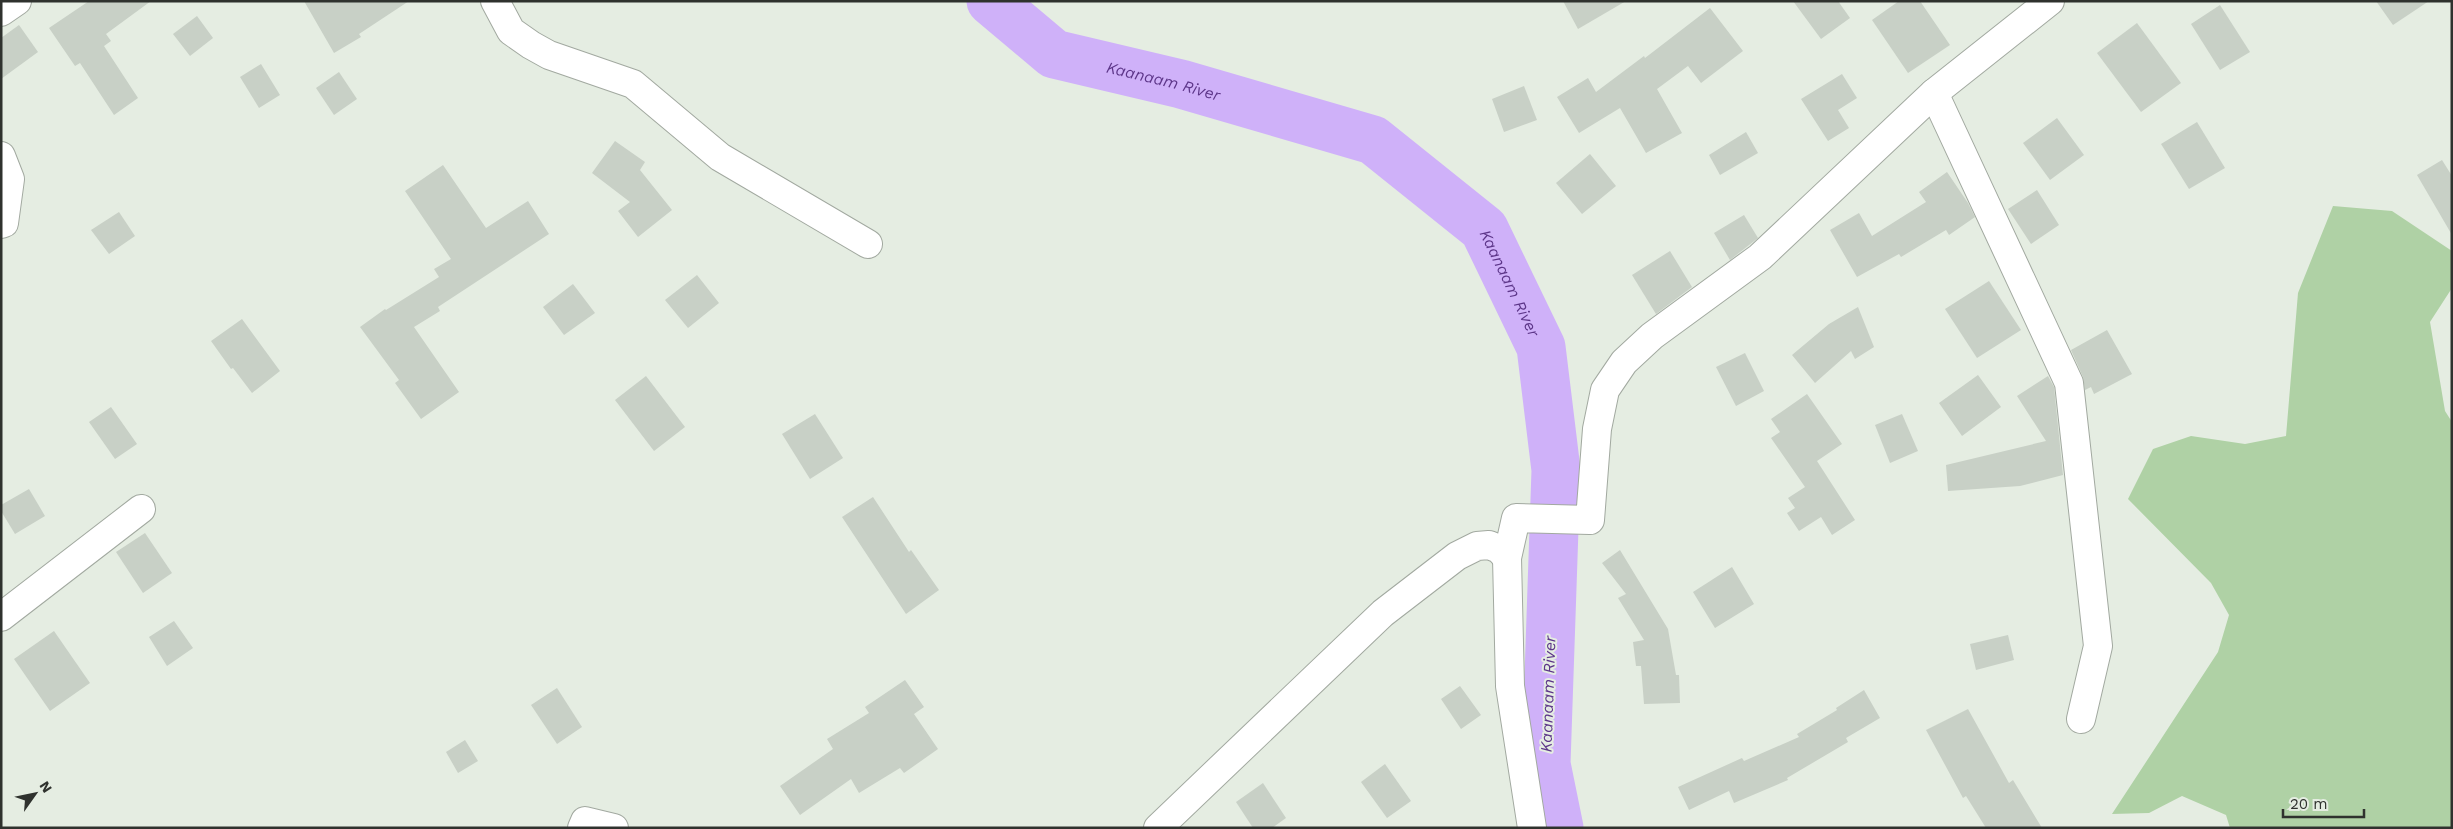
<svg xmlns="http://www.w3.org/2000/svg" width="2453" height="829" font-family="'Work Sans',sans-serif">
<rect width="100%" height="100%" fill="#e5ede2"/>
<path fill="#afd1a5" d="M 2333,206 L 2392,211 L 2452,251 L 2452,288 L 2430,322 L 2445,411 L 2452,422 L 2452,828 L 2230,828 L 2226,815 L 2182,796 L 2149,813 L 2112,814 L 2218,652 L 2229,615 L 2211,583 L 2128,499 L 2153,449 L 2191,436 L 2245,444 L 2286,436 L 2298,293 Z"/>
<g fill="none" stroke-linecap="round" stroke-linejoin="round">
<path stroke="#cfb1f9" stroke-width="49" id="s1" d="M 991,1 L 1054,54 L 1181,84 L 1373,140 L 1484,229 L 1541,347 L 1556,470 L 1546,764 L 1559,828"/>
</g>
<g fill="#c8d0c6">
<path d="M 89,1 L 151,1 L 106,34 L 111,41 L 104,46 L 138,98 L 114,115 L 80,63 L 75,66 L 49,28 Z"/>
<path d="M 304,1 L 409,1 L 359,34 L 361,37 L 334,53 Z"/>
<path d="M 1563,1 L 1626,1 L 1578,29 Z"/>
<path d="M 1793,1 L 1838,1 L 1850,18 L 1821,39 Z"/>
<path d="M 1899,1 L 1920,1 L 1950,45 L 1908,73 L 1872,20 Z"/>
<path d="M 2376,1 L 2429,1 L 2393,25 Z"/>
<path d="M 2220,5 L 2250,52 L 2220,70 L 2191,24 Z"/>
<path d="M 1710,8 L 1743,51 L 1701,83 L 1688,66 L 1657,89 L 1682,133 L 1646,153 L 1620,108 L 1579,133 L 1557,97 L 1588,78 L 1596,92 L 1644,56 L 1645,58 Z"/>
<path d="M 197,16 L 213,38 L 190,56 L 173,34 Z"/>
<path d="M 2137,23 L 2181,83 L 2141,112 L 2097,53 Z"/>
<path d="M 19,25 L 38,52 L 1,79 L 1,38 Z"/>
<path d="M 261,64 L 280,95 L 259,108 L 240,77 Z"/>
<path d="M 339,72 L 357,99 L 334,115 L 316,88 Z"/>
<path d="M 1842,74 L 1857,98 L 1838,110 L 1849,128 L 1828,141 L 1801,99 Z"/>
<path d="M 1524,86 L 1537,120 L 1504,132 L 1492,99 Z"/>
<path d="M 2057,118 L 2084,155 L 2050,180 L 2023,143 Z"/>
<path d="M 2197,122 L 2225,168 L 2189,189 L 2161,144 Z"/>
<path d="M 1746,132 L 1758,153 L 1720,175 L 1709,155 Z"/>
<path d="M 615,141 L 645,162 L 640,170 L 672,210 L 638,237 L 618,211 L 630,202 L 592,173 Z"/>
<path d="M 1590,154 L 1616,186 L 1582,214 L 1556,183 Z"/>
<path d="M 2442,160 L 2452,176 L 2452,235 L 2417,175 Z"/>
<path d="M 443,165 L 486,228 L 528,201 L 549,234 L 438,307 L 440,311 L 414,327 L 459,392 L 421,419 L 395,383 L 399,380 L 360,327 L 385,309 L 386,310 L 439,277 L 434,269 L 451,259 L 405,191 Z"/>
<path d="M 1947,172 L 1968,203 L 1975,217 L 1949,235 L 1946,230 L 1901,257 L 1899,254 L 1857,277 L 1830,230 L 1859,213 L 1872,236 L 1926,202 L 1919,192 Z"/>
<path d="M 2037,190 L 2059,225 L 2031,244 L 2008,209 Z"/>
<path d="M 119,212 L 135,236 L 109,254 L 91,230 Z"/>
<path d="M 1744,215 L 1758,238 L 1730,260 L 1714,233 Z"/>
<path d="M 1670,251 L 1692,287 L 1656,314 L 1632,275 Z"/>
<path d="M 697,275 L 719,303 L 688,328 L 665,300 Z"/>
<path d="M 1989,281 L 2021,330 L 1977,358 L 1945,309 Z"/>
<path d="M 573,284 L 595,313 L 564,335 L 543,307 Z"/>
<path d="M 1858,307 L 1874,347 L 1855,359 L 1851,351 L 1815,383 L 1792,355 L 1829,324 Z"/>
<path d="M 242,319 L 280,371 L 252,393 L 233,368 L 231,369 L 211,341 Z"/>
<path d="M 2107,330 L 2132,374 L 2094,394 L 2091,387 L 2085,390 L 2083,377 L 2071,350 Z"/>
<path d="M 1745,353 L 1764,391 L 1736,406 L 1716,367 Z"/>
<path d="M 1978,375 L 2001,407 L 1962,436 L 1939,403 Z"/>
<path d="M 646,376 L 685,427 L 654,451 L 615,400 Z"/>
<path d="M 2048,376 L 2054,387 L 2063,475 L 2020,486 L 1948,491 L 1946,465 L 2046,441 L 2017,396 Z"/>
<path d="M 1807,394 L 1842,444 L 1817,461 L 1855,520 L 1832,535 L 1821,517 L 1799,531 L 1787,513 L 1795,508 L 1788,498 L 1805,487 L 1771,438 L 1780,432 L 1771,419 Z"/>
<path d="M 111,407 L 137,444 L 115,459 L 89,422 Z"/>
<path d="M 815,414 L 843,458 L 810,479 L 782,434 Z"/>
<path d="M 1902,414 L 1918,451 L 1890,463 L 1875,425 Z"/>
<path d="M 29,489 L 45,516 L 15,534 L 1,511 L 1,505 Z"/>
<path d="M 873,497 L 909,552 L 911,550 L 939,590 L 906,614 L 842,517 Z"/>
<path d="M 145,533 L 172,573 L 143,593 L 116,552 Z"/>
<path d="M 1620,550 L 1668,629 L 1676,675 L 1679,675 L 1680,703 L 1644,704 L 1641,666 L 1636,666 L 1633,642 L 1644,640 L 1618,598 L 1626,594 L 1602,563 Z"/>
<path d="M 1732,567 L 1754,604 L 1715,628 L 1693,592 Z"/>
<path d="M 174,621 L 193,648 L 167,666 L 149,637 Z"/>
<path d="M 54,631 L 90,683 L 50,711 L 14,659 Z"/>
<path d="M 2008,635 L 2014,660 L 1976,670 L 1970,644 Z"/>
<path d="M 905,680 L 924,707 L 914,714 L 938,749 L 904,773 L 900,768 L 859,793 L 851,779 L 800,815 L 780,786 L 833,749 L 827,739 L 869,713 L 865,707 Z"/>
<path d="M 1460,686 L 1481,715 L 1461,729 L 1441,699 Z"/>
<path d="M 557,688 L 582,727 L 557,744 L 531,705 Z"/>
<path d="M 1864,690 L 1880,718 L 1846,738 L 1848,742 L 1787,778 L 1788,780 L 1734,803 L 1729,791 L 1689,810 L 1678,787 L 1742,758 L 1744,761 L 1799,737 L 1797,734 L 1837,710 L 1836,708 Z"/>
<path d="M 1968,709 L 2009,783 L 2013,780 L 2042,828 L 1986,828 L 1966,796 L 1963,798 L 1926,730 Z"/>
<path d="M 465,740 L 478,761 L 458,773 L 446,752 Z"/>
<path d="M 1385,764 L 1411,801 L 1387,818 L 1361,782 Z"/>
<path d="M 1263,783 L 1286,818 L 1272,828 L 1253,828 L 1236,802 Z"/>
</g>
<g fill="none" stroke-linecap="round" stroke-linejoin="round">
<g stroke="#a2a9a0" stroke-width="30">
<g id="street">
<path d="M 495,1 L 511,31 L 531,45 L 549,55 L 633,84 L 720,157 L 868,244"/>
<path d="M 1,12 L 17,1"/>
<path d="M 1934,93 L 2069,383 L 2098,646 L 2081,719"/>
<path d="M 1,156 L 10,179 L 4,223 L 1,224"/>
<path d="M 1,617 L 141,509"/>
<path d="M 582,828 L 585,821 L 614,828"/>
<path d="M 1158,828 L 1383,613 L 1457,556 L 1477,546 L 1489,545 L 1499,549 L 1507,558"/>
<path d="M 1532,828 L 1510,686 L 1507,558 L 1516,518 L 1590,520 L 1597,429 L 1605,390 L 1624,362 L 1652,336 L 1760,257 L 1934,93 L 2050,1"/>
</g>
</g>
<use href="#street" stroke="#fff" stroke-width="28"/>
</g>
<g text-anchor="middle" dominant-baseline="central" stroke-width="4" stroke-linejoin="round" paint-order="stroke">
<g font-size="16" font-style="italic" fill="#5d3689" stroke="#e5ede2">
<text stroke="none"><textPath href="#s1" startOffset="195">Kaanaam River</textPath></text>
<text stroke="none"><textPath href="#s1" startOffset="615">Kaanaam River</textPath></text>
<text transform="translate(1548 694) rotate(-88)">Kaanaam River</text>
</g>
</g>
<rect width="2453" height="829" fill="none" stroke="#2f322e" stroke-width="5"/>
<g transform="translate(35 794) rotate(57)" stroke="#e5ede2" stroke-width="4" paint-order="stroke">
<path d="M0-4L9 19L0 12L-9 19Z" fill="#2f322e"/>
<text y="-8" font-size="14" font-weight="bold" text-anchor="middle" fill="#2f322e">N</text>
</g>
<path d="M2283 809v8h81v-8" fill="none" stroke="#2f322e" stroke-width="2.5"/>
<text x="2290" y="809" font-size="15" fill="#2f322e" stroke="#e5ede2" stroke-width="4" paint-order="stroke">20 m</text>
</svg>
